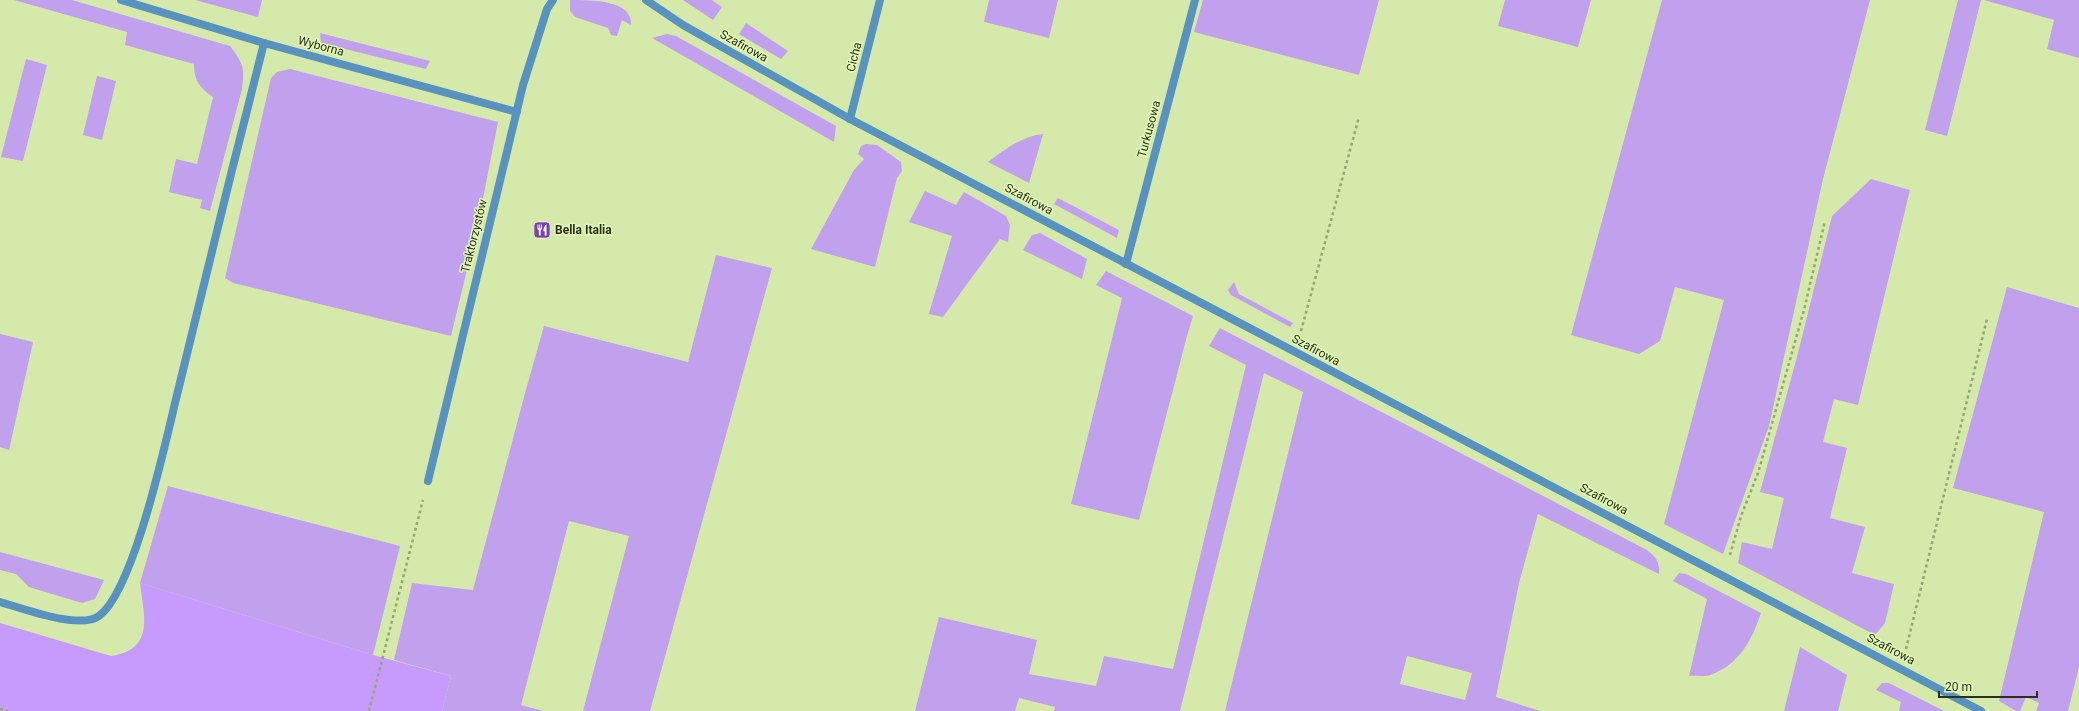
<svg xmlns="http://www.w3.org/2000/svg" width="2079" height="711" font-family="Roboto,sans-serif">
<rect width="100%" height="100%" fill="#d5eaaa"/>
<g fill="#c1a1ed" fill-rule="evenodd">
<path d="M 14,0 L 72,0 L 230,46 C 243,63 245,68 242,89 L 210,211 L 200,208 L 202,200 L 169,192 L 176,159 L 197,164 L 213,97 C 200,88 194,81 194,64 L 125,45 L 127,32 Z"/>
<path d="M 195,0 L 262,0 L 258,17 Z"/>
<path d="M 570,0 C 592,0 633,0 631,25 L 622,20 L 617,36 L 611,35 L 608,28 L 575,17 L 570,11 Z"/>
<path d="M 683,0 L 712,0 L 722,7 L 713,20 Z"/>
<path d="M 989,0 L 1058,0 L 1049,38 L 984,22 Z"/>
<path d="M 1203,0 L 1379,0 L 1359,75 L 1194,32 Z"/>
<path d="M 1505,0 L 1591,0 L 1578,47 L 1498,26 Z"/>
<path d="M 1662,0 L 1870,0 L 1823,179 L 1769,426 L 1723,554 L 1664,524 L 1724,300 L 1675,287 L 1660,341 L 1639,354 L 1571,335 Z"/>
<path d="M 1958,0 L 1981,0 L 1947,136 L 1925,130 Z"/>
<path d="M 1984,0 L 2079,0 L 2079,58 L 2047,49 L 2054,20 Z"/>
<path d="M 746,23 L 788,51 L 781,59 L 739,34 Z"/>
<path d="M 320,33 L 430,61 L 426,69 L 321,43 Z"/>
<path d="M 667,34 L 676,36 L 836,126 L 834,142 L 652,38 Z"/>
<path d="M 26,59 L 47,65 L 23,161 L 1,157 Z"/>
<path d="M 290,69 L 498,122 L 478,224 L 451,336 L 233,283 L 225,278 L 271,78 L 277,72 Z"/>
<path d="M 97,76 L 116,81 L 102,140 L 83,135 Z"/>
<path d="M 1043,134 L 1029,183 L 988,162 C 1006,149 1020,137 1043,134 Z"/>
<path d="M 866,144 L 877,145 L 901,162 L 902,171 L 897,178 L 875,267 L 811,249 L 854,170 L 864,159 L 858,154 L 861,146 Z"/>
<path d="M 1871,179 L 1910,190 L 1858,405 L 1834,399 L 1823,442 L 1847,448 L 1830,518 L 1865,527 L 1852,573 L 1894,584 L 1885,623 L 1875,635 L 1738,563 L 1742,542 L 1772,549 L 1784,498 L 1760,492 L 1798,353 L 1832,216 Z"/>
<path d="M 925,191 L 956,205 L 964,192 L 1006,216 L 1010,225 L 1008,242 L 1000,239 L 943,317 L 929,314 L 930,310 L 952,236 L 909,222 Z"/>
<path d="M 1058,198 L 1119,230 L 1117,238 L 1054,204 Z"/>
<path d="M 1040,233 L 1087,259 L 1082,279 L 1023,250 L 1032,235 Z"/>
<path d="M 716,255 L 772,268 L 650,711 L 583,711 L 629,536 L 569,521 L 521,705 L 543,711 L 442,711 L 451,676 L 394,660 L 412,583 L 473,590 L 525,393 L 544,326 L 688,362 Z"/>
<path d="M 1106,271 L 1193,316 L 1187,336 L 1139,520 L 1071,504 L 1122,298 L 1096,285 Z"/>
<path d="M 1234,282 L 1239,294 L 1293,323 L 1290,327 L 1231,295 L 1228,290 Z"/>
<path d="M 2007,287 L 2079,308 L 2079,667 L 2068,711 L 2036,711 L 2039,703 L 2026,697 L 2020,711 L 2016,711 L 1999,701 L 2044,512 L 1953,488 Z"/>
<path d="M 1220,328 L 1647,550 C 1656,557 1660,562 1659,574 L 1538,514 L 1519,583 L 1496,697 L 1540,711 L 1225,711 L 1303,392 L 1264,373 L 1180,711 L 1054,711 L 1055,707 L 1019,698 L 1015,711 L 915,711 L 939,617 L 1037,640 L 1029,674 L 1096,686 L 1104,656 L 1173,669 L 1246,365 L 1209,346 ZM 1407,656 L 1472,673 L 1465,700 L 1400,684 Z"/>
<path d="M 0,334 L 33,342 L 9,450 L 0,447 Z"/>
<path d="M 168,486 L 400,546 L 373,655 L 140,583 Z"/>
<path d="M 0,552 L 104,580 L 95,599 L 82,603 L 29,587 L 16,574 L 0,570 Z"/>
<path d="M 1679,573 L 1686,574 L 1761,613 C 1752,640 1739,665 1710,675 C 1704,677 1696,675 1689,676 L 1707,599 L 1673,581 Z"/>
<path d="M 1800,647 L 1847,675 L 1838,711 L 1784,711 Z"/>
<path d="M 1882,683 L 1889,683 L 1944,711 L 1899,711 L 1901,702 L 1876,690 Z"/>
</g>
<path fill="#c69bfd" d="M 140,583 L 373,655 L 451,676 L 442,711 L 0,711 L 0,623 L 111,656 C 155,649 144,616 140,583 Z"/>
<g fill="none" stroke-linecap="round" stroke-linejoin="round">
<g stroke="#95a674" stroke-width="2.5" stroke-dasharray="3 3" stroke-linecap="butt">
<path d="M 1301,331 L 1359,117"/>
<path d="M 1730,555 L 1741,516 L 1758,473 L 1804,310 L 1825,221"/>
<path d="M 1906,649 L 1987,319"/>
<path d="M 0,709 L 8,711"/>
<path d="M 369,711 L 423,500"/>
</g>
<path stroke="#5893c0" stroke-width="8" d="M 1126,264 L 1195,0"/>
<g stroke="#5893c0" stroke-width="8">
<path d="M 121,0 L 264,43 L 517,112"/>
<path d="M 646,0 L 683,25 L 850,119 L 1981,711"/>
<path d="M 850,119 L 880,0"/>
<path d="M 428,481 L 523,85 L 547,9 L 553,0"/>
<path d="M 0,602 C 22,608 79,630 99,616 C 134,590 165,444 176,399 C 186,358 196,317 206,276 C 225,198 244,121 264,43"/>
</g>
</g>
<defs>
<g id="restaurant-square" transform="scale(0.9)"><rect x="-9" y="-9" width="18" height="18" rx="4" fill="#7a3fb5" stroke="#e2f8b7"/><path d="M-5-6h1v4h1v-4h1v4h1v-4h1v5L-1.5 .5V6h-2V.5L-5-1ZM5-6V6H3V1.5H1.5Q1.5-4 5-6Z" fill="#fff"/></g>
</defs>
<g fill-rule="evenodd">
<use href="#restaurant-square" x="542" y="230"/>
</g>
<g text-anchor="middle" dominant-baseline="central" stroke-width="3" stroke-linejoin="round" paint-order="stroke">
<g font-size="12" fill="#293118" stroke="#e2f8b7">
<text transform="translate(321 46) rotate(15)">Wyborna</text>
<text transform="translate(744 46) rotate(29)">Szafirowa</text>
<text transform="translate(854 57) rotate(-76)">Cicha</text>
<text transform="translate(1149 129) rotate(-75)">Turkusowa</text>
<text transform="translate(1029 199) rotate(28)">Szafirowa</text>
<text transform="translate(474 236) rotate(-76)">Traktorzystów</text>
<text transform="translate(1316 350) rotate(28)">Szafirowa</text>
<text transform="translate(1604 499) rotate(28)">Szafirowa</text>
<text transform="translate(1891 649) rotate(28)">Szafirowa</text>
</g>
<g font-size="12" font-weight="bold" fill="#293118" stroke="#e2f8b7" text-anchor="start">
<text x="555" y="230">Bella Italia</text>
</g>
</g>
<path d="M1939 691v6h98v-6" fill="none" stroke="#293118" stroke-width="2"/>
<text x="1945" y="691" font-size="12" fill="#293118" stroke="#e2f8b7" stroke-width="3" paint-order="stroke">20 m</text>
</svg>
